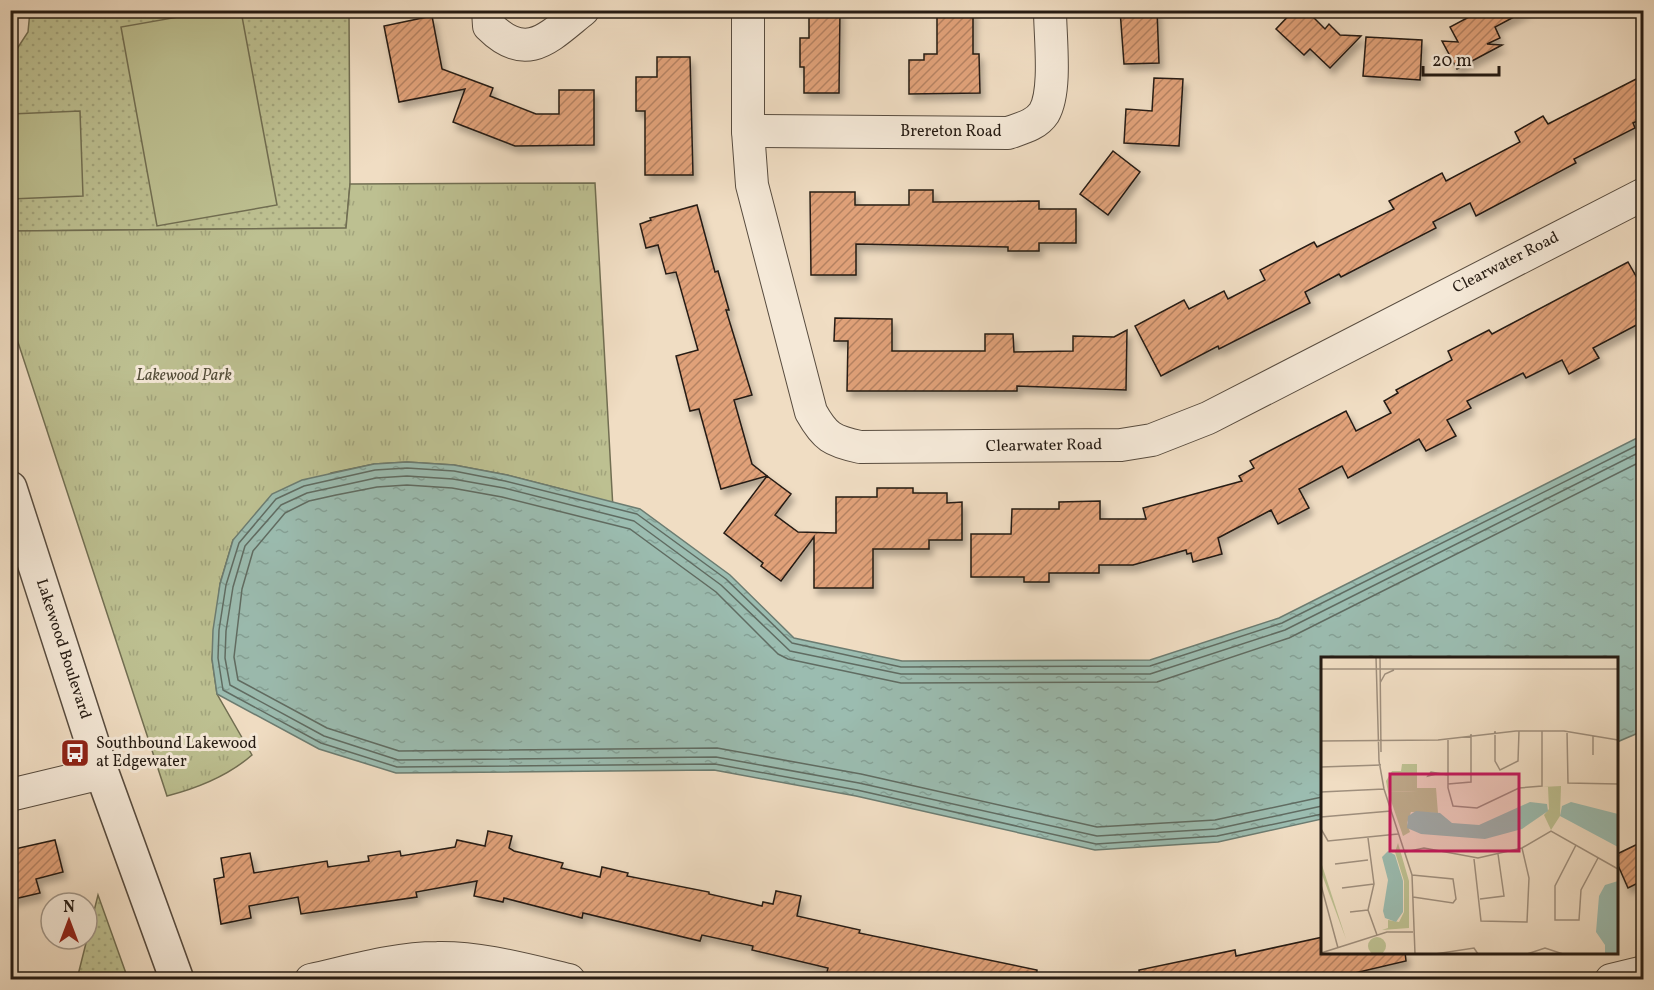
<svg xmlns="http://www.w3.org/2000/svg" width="1654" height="990" font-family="Vollkorn,serif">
<defs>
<pattern id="grass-dots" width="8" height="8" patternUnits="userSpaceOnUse" patternTransform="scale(1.5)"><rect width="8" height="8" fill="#bdc091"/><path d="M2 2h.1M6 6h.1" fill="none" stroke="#a2a47c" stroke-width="1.8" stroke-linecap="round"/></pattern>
<pattern id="park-tufts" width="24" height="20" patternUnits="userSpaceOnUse" patternTransform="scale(1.5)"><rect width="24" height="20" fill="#bdc091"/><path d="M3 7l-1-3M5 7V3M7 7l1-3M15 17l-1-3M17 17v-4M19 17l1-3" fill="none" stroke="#a2a47c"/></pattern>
<pattern id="water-ripples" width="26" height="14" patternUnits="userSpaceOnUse" patternTransform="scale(1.5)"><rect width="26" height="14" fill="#9bbcb0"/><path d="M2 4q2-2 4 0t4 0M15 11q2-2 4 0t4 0" fill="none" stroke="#85a196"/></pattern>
<pattern id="building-hatch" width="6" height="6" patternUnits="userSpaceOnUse" patternTransform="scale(1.5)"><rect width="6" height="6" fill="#e0a179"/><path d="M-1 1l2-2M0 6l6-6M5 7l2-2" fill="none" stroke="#b58262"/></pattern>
<filter id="shadow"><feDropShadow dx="3.5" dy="6" stdDeviation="3" flood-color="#0004"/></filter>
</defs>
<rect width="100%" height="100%" fill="#f0ddc3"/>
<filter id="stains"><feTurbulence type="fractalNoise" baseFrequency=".00333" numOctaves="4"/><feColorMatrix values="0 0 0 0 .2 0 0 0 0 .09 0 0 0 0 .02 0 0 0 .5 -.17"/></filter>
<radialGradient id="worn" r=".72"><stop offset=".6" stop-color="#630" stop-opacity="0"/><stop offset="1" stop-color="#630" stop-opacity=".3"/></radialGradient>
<g fill="url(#grass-dots)" stroke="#716e52" stroke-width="1.5">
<path d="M 30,11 L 349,11 L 350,184 L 346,228 L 11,231 L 11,58 L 28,32 Z"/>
<path d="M 98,895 L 128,979 L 77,979 Z"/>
</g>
<path fill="url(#park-tufts)" stroke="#716e52" stroke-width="1.5" d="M 595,183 L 613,509 L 569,491 L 507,475 L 454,465 L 407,462 L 374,464 L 331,473 L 233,540 L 220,584 L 212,659 L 217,694 L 252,755 C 228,776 198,788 167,796 L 11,321 L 10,231 L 346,228 L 350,184 Z"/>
<g fill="#bdc091" stroke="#716e52" stroke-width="1.5">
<path d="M 212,11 L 241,11 L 277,205 L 157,226 L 121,27 Z"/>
<path d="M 80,111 L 83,196 L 11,199 L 11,114 Z"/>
</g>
<path fill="url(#water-ripples)" stroke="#6c7c71" stroke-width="1.5" d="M 1643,435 L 1643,731 L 1617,742 L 1616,658 L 1322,658 L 1322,819 L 1218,842 L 1095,850 L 856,796 L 714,770 L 396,773 L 319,749 L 217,694 L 212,659 L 213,630 L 220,584 L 233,540 L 272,494 L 302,480 L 374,464 L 407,462 L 454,465 L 507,475 L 640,509 L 730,575 L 794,638 L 902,661 L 1150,660 L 1279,618 Z"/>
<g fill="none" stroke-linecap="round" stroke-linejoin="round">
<g stroke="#606c62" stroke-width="1.5">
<path d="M 1322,797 L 1215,820 L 1097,827 L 861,774 L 717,748 L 399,751 L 327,728 L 238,680 L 234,657 L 242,589 L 253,551 L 285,513 L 309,501 L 336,495 L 377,487 L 407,485 L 452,488 L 502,497 L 630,529 L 716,592 L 778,654 L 788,659 L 901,683 L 1157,682 L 1289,638 L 1644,460"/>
<path d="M 1322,806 L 1216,829 L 1097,836 L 859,783 L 716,757 L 398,760 L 324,736 L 230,685 L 225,658 L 226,631 L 233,587 L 245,546 L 281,505 L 307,493 L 376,478 L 407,476 L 453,479 L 504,488 L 634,521 L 721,585 L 790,651 L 901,674 L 1150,674 L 1285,630 L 1644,450"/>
<path d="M 1322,814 L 1217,836 L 1096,844 L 857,790 L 715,764 L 397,767 L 321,743 L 223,690 L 218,658 L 219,630 L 226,585 L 239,543 L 276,499 L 304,486 L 375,470 L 407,468 L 454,471 L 505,481 L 637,514 L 726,579 L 792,643 L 901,667 L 1150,666 L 1282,623 L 1644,442"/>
</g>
</g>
<g fill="url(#building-hatch)" stroke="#251b13" stroke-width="1.5" filter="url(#shadow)">
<path d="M 809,10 L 840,10 L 839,93 L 804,93 L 804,67 L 800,67 L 800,38 L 809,38 Z"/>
<path d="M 937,10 L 973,10 L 973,54 L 979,54 L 980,93 L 909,94 L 909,60 L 924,60 L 924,54 L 937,54 Z"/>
<path d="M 1120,10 L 1157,10 L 1159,63 L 1124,64 Z"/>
<path d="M 1294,10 L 1306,10 L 1325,29 L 1329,24 L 1340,35 L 1361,36 L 1330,68 L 1310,49 L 1304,55 L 1276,29 Z"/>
<path d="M 1482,10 L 1527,10 L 1495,27 L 1500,38 L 1487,44 L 1502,45 L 1457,69 L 1442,41 L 1458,42 L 1450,27 Z"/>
<path d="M 432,16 L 442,69 L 493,88 L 490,96 L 536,114 L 559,114 L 559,90 L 594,90 L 594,145 L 515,146 L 453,122 L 465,89 L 399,102 L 384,26 Z"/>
<path d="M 1366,37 L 1422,40 L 1420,80 L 1363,76 Z"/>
<path d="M 657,57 L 690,57 L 693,175 L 645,175 L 645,111 L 636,111 L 636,77 L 657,77 Z"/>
<path d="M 1644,75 L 1644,118 L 1633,123 L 1635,128 L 1574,159 L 1576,163 L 1476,216 L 1470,203 L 1433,222 L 1436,228 L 1341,277 L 1339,274 L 1305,292 L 1310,303 L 1219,349 L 1218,346 L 1161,376 L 1135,326 L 1184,300 L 1189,309 L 1224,291 L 1228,299 L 1265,280 L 1260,270 L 1314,242 L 1317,247 L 1394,209 L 1389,201 L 1442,173 L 1446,181 L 1520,142 L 1515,132 L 1543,116 L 1548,124 Z"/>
<path d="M 1154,78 L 1183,79 L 1179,146 L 1124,143 L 1126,109 L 1152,111 Z"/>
<path d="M 1113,151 L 1140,172 L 1108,215 L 1080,194 Z"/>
<path d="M 909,190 L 933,190 L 933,202 L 1039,201 L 1039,209 L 1076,209 L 1076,243 L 1039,243 L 1039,251 L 1008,251 L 1008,247 L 856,244 L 856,275 L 811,275 L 810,192 L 855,192 L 855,205 L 909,205 Z"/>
<path d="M 697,205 L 715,272 L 718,271 L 729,310 L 726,310 L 752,395 L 734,400 L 752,464 L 767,476 L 721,489 L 699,409 L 690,411 L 676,356 L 698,350 L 676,272 L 666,274 L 658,245 L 646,248 L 640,224 L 651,220 L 650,218 Z"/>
<path d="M 1628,262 L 1636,276 L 1644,273 L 1644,321 L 1593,348 L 1599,358 L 1569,374 L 1562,360 L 1526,378 L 1523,373 L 1467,401 L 1471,408 L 1447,420 L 1456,436 L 1426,451 L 1419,439 L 1348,478 L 1342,466 L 1299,489 L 1309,508 L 1278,524 L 1271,510 L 1218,538 L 1222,554 L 1193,562 L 1191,553 L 1187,554 L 1186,550 L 1133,565 L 1099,565 L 1099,573 L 1049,573 L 1049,582 L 1024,582 L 1024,577 L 971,577 L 971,534 L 1011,534 L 1012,509 L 1059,509 L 1059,502 L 1100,501 L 1100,519 L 1146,519 L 1143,508 L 1242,481 L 1239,476 L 1254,468 L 1250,461 L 1346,411 L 1356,431 L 1391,413 L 1384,401 L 1398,393 L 1396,390 L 1452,360 L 1448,351 L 1489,330 L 1492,334 Z"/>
<path d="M 835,318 L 892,319 L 892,351 L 985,351 L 985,334 L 1013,334 L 1014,352 L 1073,351 L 1073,336 L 1114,337 L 1127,330 L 1126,390 L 1017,386 L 1017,391 L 847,391 L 848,341 L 834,341 Z"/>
<path d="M 767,476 L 791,494 L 775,515 L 798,532 L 836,533 L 836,497 L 877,497 L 877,488 L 913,488 L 913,493 L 947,493 L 947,503 L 962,502 L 962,540 L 929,540 L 929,549 L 873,549 L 873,588 L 814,588 L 814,537 L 781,581 L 761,566 L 763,563 L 724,533 Z"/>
<path d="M 488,831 L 512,836 L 509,848 L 514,851 L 563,863 L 561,868 L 600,877 L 602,867 L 628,873 L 627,876 L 709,892 L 709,894 L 762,906 L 763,902 L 773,904 L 776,891 L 801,896 L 797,916 L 860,930 L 859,933 L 1037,970 L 1036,980 L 825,980 L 828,968 L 752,950 L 753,946 L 702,935 L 700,941 L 583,913 L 582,918 L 504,898 L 503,902 L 474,896 L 477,881 L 416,892 L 417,897 L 301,914 L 298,897 L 249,906 L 251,918 L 221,924 L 214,879 L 224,877 L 221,858 L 250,853 L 254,873 L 327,861 L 328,867 L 369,861 L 368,856 L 400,851 L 401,856 L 455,847 L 457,840 L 485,846 Z"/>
<path d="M 55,840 L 63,872 L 36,879 L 40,893 L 10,900 L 10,850 Z"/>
<path d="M 1644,841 L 1644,880 L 1628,888 L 1617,863 L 1617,854 Z"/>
<path d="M 1323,937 L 1323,952 L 1405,952 L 1406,961 L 1325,980 L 1140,980 L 1139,970 L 1235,950 L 1236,956 Z"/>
</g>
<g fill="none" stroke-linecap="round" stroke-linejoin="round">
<g stroke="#584c3f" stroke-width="34">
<g id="minor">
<path d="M 488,10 L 489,26 C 527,64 549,37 583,10"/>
<path d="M 748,10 L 748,131 L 752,185 L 811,412 C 825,437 832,441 860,447 L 1121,445 L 1152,440 L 1208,418 L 1644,194"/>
<path d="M 748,131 L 1008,133 C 1022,128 1036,125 1044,113 C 1057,91 1050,36 1050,10"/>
<path d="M 10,795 L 102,773"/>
<path d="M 311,980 C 352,971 395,958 437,958 C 481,957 526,970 569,980"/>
<path d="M 1611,980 L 1644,972"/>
</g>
</g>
<g stroke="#584c3f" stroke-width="36">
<path id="tertiary" d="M 10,488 L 102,773 L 177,980"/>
</g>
<use href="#minor" stroke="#f5e9d8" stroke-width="32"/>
<use href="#tertiary" stroke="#f5e9d8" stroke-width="33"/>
</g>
<defs>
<g id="bus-square" transform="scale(1.5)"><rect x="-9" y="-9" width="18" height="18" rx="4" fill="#8f2418" stroke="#f5e9d8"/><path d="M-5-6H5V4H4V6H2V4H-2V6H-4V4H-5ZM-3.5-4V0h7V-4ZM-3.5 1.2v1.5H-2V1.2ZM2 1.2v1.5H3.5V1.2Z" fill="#fff"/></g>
</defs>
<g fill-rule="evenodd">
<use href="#bus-square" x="75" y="753"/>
</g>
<g text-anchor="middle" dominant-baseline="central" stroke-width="6" stroke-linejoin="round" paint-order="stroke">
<g font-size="16" fill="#251b13" stroke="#f5e9d8">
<text x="951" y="132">Brereton Road</text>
<text transform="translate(1506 263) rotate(-27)">Clearwater Road</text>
<text transform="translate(1044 446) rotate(-1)">Clearwater Road</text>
<text transform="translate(63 649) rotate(72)">Lakewood Boulevard</text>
</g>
<g font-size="16" font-style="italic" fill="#534d39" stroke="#f5e9d8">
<text x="184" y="376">Lakewood Park</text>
</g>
<g font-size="16" fill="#251b13" stroke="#f5e9d8" text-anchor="start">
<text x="96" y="744">Southbound Lakewood<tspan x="96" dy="18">at Edgewater</tspan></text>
</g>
</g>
<g transform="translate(1321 657)">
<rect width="297" height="297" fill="#f0ddc3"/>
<path d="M 81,107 L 96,107 L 96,134 L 67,135 L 65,124 L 71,114 L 80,114 ZM 77,186 L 88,224 L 88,271 L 61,273 L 67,271 L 67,263 L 78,265 L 83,255 L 83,224 L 74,195 Z" fill="#bdc091"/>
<path d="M 0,205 L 25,282 L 0,215 Z" fill="#bdc091"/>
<path d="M 240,129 L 239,159 L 230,173 L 223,158 L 228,152 L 227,130 L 221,130 ZM 96,131 L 115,131 L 117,156 L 90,155 L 86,166 L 89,175 L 82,179 L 67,135 L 96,134 Z" fill="#bdc091"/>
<path d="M47 289a9 9 0 1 1 18 0a9 9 0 1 1-18 0Z" fill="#bdc091"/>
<path d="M 209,145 L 226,147 L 227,154 L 201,172 L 164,182 L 100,177 L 86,171 L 87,159 L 95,154 L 119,156 L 131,166 L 158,168 ZM 250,145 L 297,157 L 297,190 L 239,159 L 241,149 ZM 67,194 L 74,198 L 82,224 L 82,255 L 75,265 L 64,261 L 62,254 L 67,223 L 61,200 ZM 297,224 L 297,297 L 284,297 L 284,288 L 275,275 L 278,239 L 284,228 Z" fill="#9bbcb0"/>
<path fill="none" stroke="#9f8f7d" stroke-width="1.5" d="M 55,0 L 58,104 L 63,132 L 91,218 L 94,297M 59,0 L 60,95M 0,12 L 297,12M 59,26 L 64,17 L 73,13M 174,74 L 174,104 L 179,113 L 197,104 L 198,74M 246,74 L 247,126 L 297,127M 272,79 L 272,98M 127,82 L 127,131 L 132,149 L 156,151 L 198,131 L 221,129 L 221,74M 0,84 L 117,83 L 195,74 L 243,74 L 297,83M 0,110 L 60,108M 115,117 L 107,119 L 110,115 L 127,118M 127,127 L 150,125 L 150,77M 0,135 L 63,132M 0,160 L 70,154M 0,172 L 7,184 L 77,177M 47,181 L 53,227 L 47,253 L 56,278M 255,188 L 234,229 L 234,263 L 258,263 L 260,233 L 277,201M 84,195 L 103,191 L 157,201 L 201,191 L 230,174 L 297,212M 153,202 L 160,264 L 206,265 L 208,221 L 201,191M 14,207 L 47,203M 91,218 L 132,222 L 135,242 L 132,246 L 92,240M 0,228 L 17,291M 21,231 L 53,227M 159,242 L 183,239 L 177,197M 29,255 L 47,253M 0,296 L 66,275 L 92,275M 114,297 L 153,291 L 157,297M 206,297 L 224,291 L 242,297"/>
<path fill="#c2185b" fill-opacity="0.15" stroke="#c2185b" stroke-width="3" d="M 69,117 L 198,117 L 198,194 L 69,194 Z"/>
<rect width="297" height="297" fill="none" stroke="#251b13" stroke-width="3"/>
</g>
<rect width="1654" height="990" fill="none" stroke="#f0ddc3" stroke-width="36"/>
<rect x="12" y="12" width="1630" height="966" fill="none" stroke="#251b13" stroke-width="3"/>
<rect x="18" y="18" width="1618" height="954" fill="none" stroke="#251b13" stroke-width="1.5"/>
<g transform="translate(69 921)"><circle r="28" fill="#f5e9d8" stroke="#a29789" stroke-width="1.5"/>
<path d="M0-4.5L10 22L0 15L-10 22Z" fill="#8f2418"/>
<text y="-9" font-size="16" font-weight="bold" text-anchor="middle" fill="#251b13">N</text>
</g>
<path d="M1423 66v9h76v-9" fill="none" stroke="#251b13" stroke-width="3"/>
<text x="1432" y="66" font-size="18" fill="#251b13" stroke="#f5e9d8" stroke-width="4.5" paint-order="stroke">20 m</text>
<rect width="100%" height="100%" filter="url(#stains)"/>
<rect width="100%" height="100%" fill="url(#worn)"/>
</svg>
